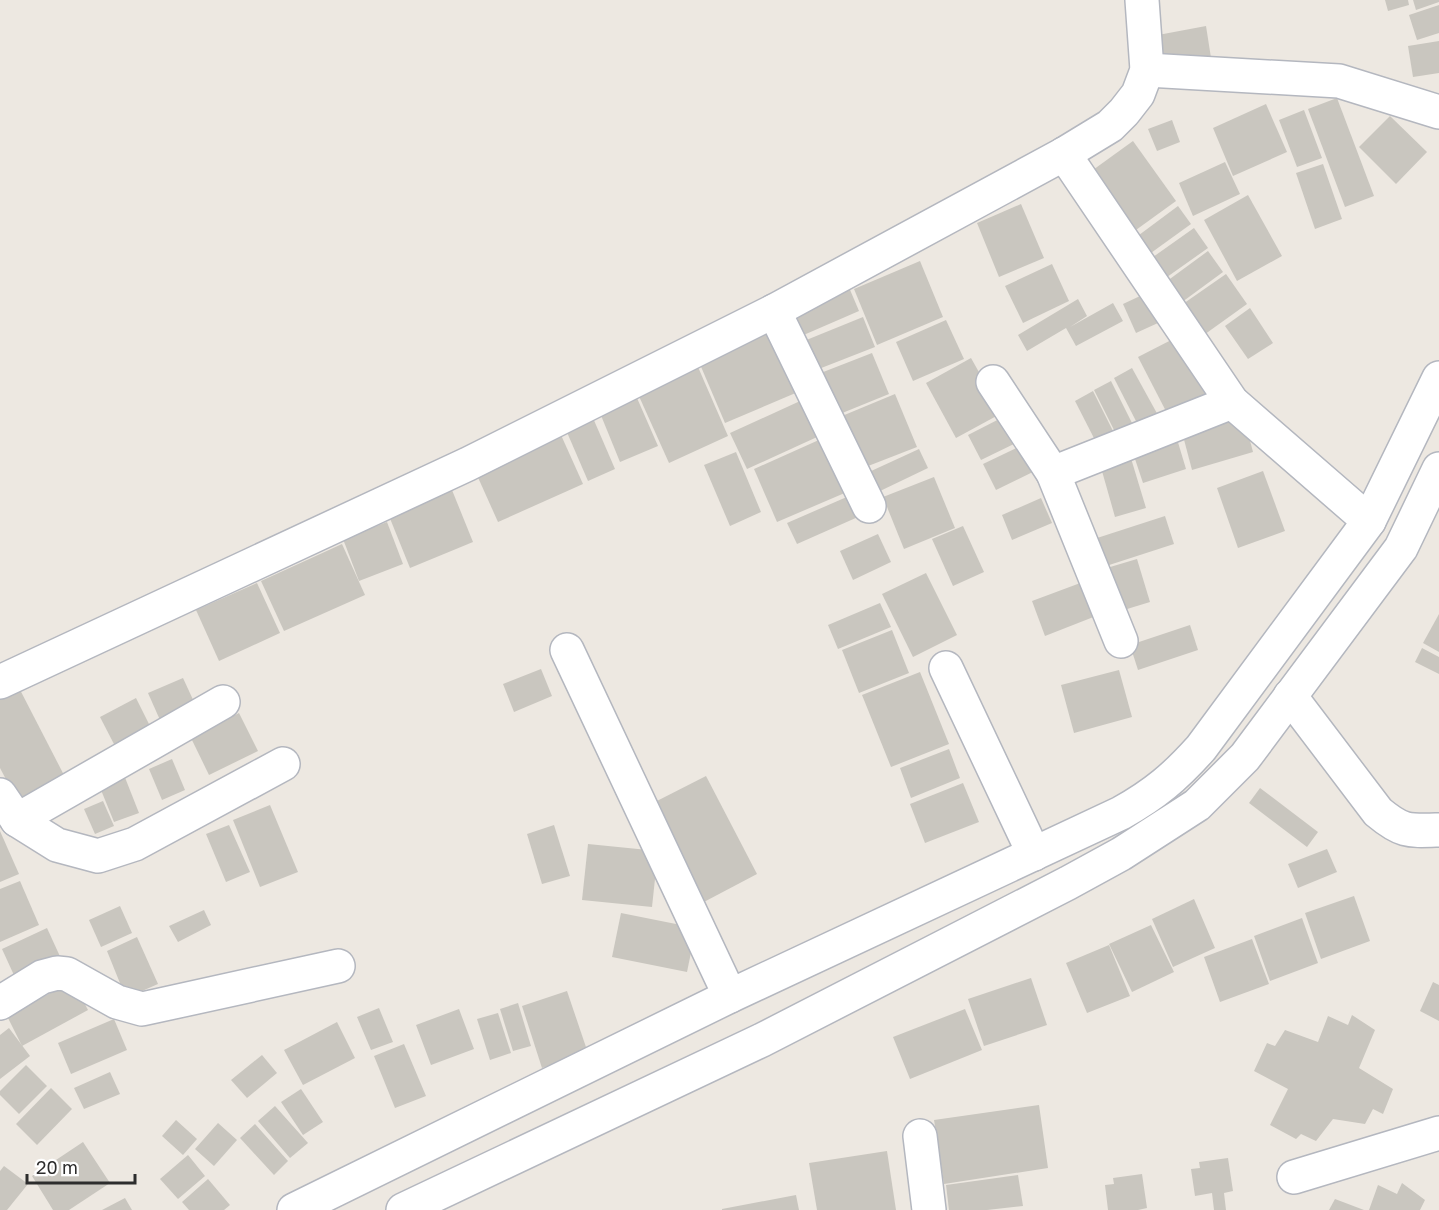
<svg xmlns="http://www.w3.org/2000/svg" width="1439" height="1210" font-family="'Golos Text',sans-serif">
<rect width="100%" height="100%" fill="#ede8e1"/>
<g fill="#c9c6bf">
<path d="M 1385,0 L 1408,0 L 1409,5 L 1388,11 Z"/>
<path d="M 1413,0 L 1439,0 L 1439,2 L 1416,10 Z"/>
<path d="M 1439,5 L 1439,33 L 1417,40 L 1409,15 Z"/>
<path d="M 1206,26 L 1211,58 L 1163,67 L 1158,35 Z"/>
<path d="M 1439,41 L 1439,73 L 1413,77 L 1408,46 Z"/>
<path d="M 1337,98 L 1374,196 L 1345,207 L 1308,109 Z"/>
<path d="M 1266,104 L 1287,152 L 1233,176 L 1213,128 Z"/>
<path d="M 1304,110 L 1322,158 L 1297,167 L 1279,120 Z"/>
<path d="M 1390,116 L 1427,152 L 1396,184 L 1359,147 Z"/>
<path d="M 1172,120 L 1180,142 L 1157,151 L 1148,129 Z"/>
<path d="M 1133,141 L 1176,201 L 1129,235 L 1086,175 Z"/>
<path d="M 1225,162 L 1240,194 L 1193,216 L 1179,183 Z"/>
<path d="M 1323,164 L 1342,219 L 1315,229 L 1296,173 Z"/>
<path d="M 1248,195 L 1282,256 L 1237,281 L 1204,220 Z"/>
<path d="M 1021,204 L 1044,258 L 999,277 L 977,223 Z"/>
<path d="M 1178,206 L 1191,224 L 1144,258 L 1131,241 Z"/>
<path d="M 1194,228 L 1208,248 L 1160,282 L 1146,262 Z"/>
<path d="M 1208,251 L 1223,272 L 1178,305 L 1163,284 Z"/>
<path d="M 920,261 L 943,317 L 877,345 L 854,289 Z"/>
<path d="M 1052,264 L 1069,301 L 1023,323 L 1005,286 Z"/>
<path d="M 1226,274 L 1247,304 L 1201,337 L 1180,306 Z"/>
<path d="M 848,285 L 859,311 L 799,337 L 788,311 Z"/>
<path d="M 1155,289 L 1169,318 L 1136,333 L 1123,304 Z"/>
<path d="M 1078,299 L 1087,316 L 1070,327 L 1113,303 L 1123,321 L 1076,346 L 1066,328 L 1027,351 L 1018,335 Z"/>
<path d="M 1250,308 L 1273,343 L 1248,359 L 1225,326 Z"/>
<path d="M 863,317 L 875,347 L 811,372 L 799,343 Z"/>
<path d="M 946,320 L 964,359 L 913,381 L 896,342 Z"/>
<path d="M 779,328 L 805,389 L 725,423 L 699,362 Z"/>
<path d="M 1179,336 L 1210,399 L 1170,419 L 1138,357 Z"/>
<path d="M 872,353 L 889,394 L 830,418 L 813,376 Z"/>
<path d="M 971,358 L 1002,413 L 956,438 L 926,383 Z"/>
<path d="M 698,367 L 728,436 L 669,463 L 638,394 Z"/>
<path d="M 1132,368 L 1159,417 L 1139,427 L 1114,378 Z"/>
<path d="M 1111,381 L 1134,427 L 1117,436 L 1094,390 Z"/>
<path d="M 1093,391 L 1116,437 L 1098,446 L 1075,401 Z"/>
<path d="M 895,394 L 917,447 L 863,468 L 842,416 Z"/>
<path d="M 811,396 L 828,432 L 747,469 L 730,433 Z"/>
<path d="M 637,398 L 658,446 L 620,462 L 600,413 Z"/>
<path d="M 1011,413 L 1024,439 L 981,460 L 968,435 Z"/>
<path d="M 1243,414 L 1253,452 L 1192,470 L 1182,432 Z"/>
<path d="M 593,418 L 615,469 L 588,481 L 566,430 Z"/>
<path d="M 561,435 L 583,484 L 498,522 L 476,473 Z"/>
<path d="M 830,435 L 854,489 L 777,522 L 754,469 Z"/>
<path d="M 1177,439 L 1186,469 L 1143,483 L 1133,453 Z"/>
<path d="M 1027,443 L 1039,469 L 996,490 L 983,464 Z"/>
<path d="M 919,449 L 928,468 L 878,492 L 869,472 Z"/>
<path d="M 736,452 L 761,512 L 730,526 L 704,465 Z"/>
<path d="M 1130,455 L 1146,508 L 1115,517 L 1100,464 Z"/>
<path d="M 1263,471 L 1285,531 L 1238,548 L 1217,488 Z"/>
<path d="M 934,477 L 955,528 L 904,549 L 883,497 Z"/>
<path d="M 452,490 L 473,542 L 410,568 L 389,516 Z"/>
<path d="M 849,496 L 858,517 L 797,544 L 787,523 Z"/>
<path d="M 1041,498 L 1052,523 L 1012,540 L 1002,515 Z"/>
<path d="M 1165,516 L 1174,544 L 1103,567 L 1094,539 Z"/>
<path d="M 387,522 L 403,564 L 359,581 L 343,539 Z"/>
<path d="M 963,526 L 984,572 L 953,586 L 932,539 Z"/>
<path d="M 878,534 L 891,562 L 853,580 L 840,551 Z"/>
<path d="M 342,544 L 365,595 L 284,631 L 261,581 Z"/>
<path d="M 1137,559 L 1150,602 L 1114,613 L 1100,570 Z"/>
<path d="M 926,573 L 957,635 L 913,657 L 882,594 Z"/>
<path d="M 1083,582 L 1096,616 L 1045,636 L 1032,601 Z"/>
<path d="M 257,583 L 280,633 L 219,661 L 196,610 Z"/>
<path d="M 880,603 L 891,627 L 838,649 L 828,625 Z"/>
<path d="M 1439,614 L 1439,652 L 1423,643 Z"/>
<path d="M 1190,625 L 1198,650 L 1138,670 L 1130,645 Z"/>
<path d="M 892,630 L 909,673 L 859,693 L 842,650 Z"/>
<path d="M 1422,648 L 1439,657 L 1439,674 L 1415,662 Z"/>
<path d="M 541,669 L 552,696 L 514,712 L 503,684 Z"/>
<path d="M 1119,670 L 1132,717 L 1074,733 L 1061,685 Z"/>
<path d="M 920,672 L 949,744 L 891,767 L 862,695 Z"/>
<path d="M 183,678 L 195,704 L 160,720 L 148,693 Z"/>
<path d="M 16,682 L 66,779 L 19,804 L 0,768 L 0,690 Z"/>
<path d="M 136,698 L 152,730 L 116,748 L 100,717 Z"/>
<path d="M 239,713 L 258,751 L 209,775 L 191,738 Z"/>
<path d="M 949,749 L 960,778 L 911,798 L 900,768 Z"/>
<path d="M 172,759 L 185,790 L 162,800 L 149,769 Z"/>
<path d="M 124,775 L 139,813 L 114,822 L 99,785 Z"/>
<path d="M 706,776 L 757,874 L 702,903 L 651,804 Z"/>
<path d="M 963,783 L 979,822 L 925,843 L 910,804 Z"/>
<path d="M 1260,788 L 1318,832 L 1307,847 L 1249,803 Z"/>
<path d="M 103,801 L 114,826 L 95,834 L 84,809 Z"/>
<path d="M 270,805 L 298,872 L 260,887 L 233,820 Z"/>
<path d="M 229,825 L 250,872 L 226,882 L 206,834 Z"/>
<path d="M 554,825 L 570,876 L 542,884 L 527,834 Z"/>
<path d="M 0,831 L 19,874 L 0,882 Z"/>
<path d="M 588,844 L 658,851 L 652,907 L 582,900 Z"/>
<path d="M 1327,849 L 1337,872 L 1298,888 L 1288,864 Z"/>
<path d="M 20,881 L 39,925 L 0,942 L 0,889 Z"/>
<path d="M 1354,896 L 1370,941 L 1321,959 L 1305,913 Z"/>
<path d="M 1194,899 L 1215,948 L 1173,967 L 1152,919 Z"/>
<path d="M 120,906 L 132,933 L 101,947 L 89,920 Z"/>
<path d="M 204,910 L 211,925 L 178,942 L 169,926 Z"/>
<path d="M 621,913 L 696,928 L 687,972 L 612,957 Z"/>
<path d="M 1302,918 L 1318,963 L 1270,981 L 1254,936 Z"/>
<path d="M 1151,925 L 1174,972 L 1132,992 L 1109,944 Z"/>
<path d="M 47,928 L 63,963 L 18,984 L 2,949 Z"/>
<path d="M 137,937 L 158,984 L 126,998 L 107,951 Z"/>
<path d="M 1252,939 L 1269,984 L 1220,1002 L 1204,957 Z"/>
<path d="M 1109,945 L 1130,996 L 1087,1013 L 1066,963 Z"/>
<path d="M 1031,978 L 1047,1025 L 984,1046 L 968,999 Z"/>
<path d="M 73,981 L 88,1010 L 22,1046 L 7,1016 Z"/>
<path d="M 1433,982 L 1439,985 L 1439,1021 L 1420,1011 Z"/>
<path d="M 567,991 L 588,1053 L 542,1068 L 522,1006 Z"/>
<path d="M 518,1003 L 531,1046 L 513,1051 L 500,1009 Z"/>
<path d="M 379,1008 L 393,1042 L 371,1050 L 357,1017 Z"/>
<path d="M 459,1009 L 474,1049 L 431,1065 L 416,1025 Z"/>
<path d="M 965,1009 L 982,1050 L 910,1079 L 893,1037 Z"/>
<path d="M 498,1013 L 511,1053 L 490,1060 L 477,1019 Z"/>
<path d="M 1352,1015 L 1375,1030 L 1359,1068 L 1393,1089 L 1383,1114 L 1373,1109 L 1365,1124 L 1333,1119 L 1316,1141 L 1301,1134 L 1296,1139 L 1270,1125 L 1288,1089 L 1254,1071 L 1267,1043 L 1275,1046 L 1285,1030 L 1318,1042 L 1328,1016 L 1348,1025 Z"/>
<path d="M 114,1019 L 127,1050 L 71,1074 L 58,1043 Z"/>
<path d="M 337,1022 L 355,1058 L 303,1085 L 284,1050 Z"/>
<path d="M 9,1028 L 30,1056 L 0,1079 L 0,1035 Z"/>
<path d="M 404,1044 L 426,1096 L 395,1108 L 374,1056 Z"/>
<path d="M 262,1055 L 277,1073 L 247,1098 L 231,1080 Z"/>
<path d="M 26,1065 L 47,1086 L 19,1114 L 0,1095 L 0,1091 Z"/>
<path d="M 110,1072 L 120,1094 L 84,1109 L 74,1088 Z"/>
<path d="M 51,1088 L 72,1109 L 37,1145 L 16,1124 Z"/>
<path d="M 301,1089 L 323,1122 L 303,1135 L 281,1102 Z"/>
<path d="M 1039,1105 L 1048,1168 L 944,1184 L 934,1120 Z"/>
<path d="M 275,1106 L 308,1143 L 290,1158 L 258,1121 Z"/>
<path d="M 176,1120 L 197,1139 L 183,1155 L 162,1136 Z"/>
<path d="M 218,1123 L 237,1140 L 214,1166 L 195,1149 Z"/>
<path d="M 255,1124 L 288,1161 L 274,1175 L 240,1138 Z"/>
<path d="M 83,1142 L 110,1183 L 69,1210 L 53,1210 L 32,1176 Z"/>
<path d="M 887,1151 L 896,1210 L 817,1210 L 809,1163 Z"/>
<path d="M 188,1155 L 205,1176 L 178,1199 L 160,1179 Z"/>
<path d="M 1228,1158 L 1233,1191 L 1224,1193 L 1226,1210 L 1214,1210 L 1212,1193 L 1195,1196 L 1191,1169 L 1200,1168 L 1199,1162 Z"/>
<path d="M 4,1166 L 28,1184 L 7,1210 L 0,1210 L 0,1171 Z"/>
<path d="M 1142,1174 L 1147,1208 L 1138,1210 L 1108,1210 L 1105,1185 L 1114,1184 L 1113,1178 Z"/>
<path d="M 1018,1175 L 1023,1206 L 987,1210 L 949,1210 L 946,1185 Z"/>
<path d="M 208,1179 L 230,1205 L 224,1210 L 189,1210 L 182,1202 Z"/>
<path d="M 1402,1183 L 1425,1200 L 1420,1210 L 1369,1210 L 1378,1185 L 1397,1194 Z"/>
<path d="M 796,1195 L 799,1210 L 722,1210 L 722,1209 Z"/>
<path d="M 125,1198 L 132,1210 L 102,1210 Z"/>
<path d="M 1335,1199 L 1364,1210 L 1329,1210 Z"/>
</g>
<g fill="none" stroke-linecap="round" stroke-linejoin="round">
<g stroke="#b4b7bf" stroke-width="36">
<g id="minor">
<path d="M 1147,70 L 1339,81 L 1439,112"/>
<path d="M 1064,154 L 1232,402 L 1369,521"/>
<path d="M 774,311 L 869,506"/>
<path d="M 993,382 L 1053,473 L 1121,641"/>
<path d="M 1053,473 L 1232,402"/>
<path d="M 567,650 L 730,996"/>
<path d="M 946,668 L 1034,854"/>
<path d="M 0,682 L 468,464 L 774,311 L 1064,154 L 1110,126 L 1124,112 L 1138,94 L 1147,70 L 1142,0"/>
<path d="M 1290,696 L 1378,812 C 1402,832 1408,831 1439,830"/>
<path d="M 0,795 L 17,820 L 57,845 L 98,856 L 135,844 L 283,764"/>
<path d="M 17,820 L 223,702"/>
<path d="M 0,1003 L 42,977 L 57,973 L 67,974 L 117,1002 L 142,1009 L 338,966"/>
<path d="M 920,1136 L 929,1210"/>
<path d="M 1294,1177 L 1439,1133"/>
<path d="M 294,1210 L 730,996 L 1121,813 C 1155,794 1175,777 1201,748 L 1369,521 L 1439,378"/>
<path d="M 403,1210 L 762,1040 L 1068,883 L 1121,854 L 1197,805 L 1245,757 L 1401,548 L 1439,469"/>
</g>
</g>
<use href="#minor" stroke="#fff" stroke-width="33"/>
</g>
<path d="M27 1174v9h108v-9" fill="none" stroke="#2d2d2d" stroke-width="3"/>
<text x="36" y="1174" font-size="18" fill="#2d2d2d" stroke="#ffffff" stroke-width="4.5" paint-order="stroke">20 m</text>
</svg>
